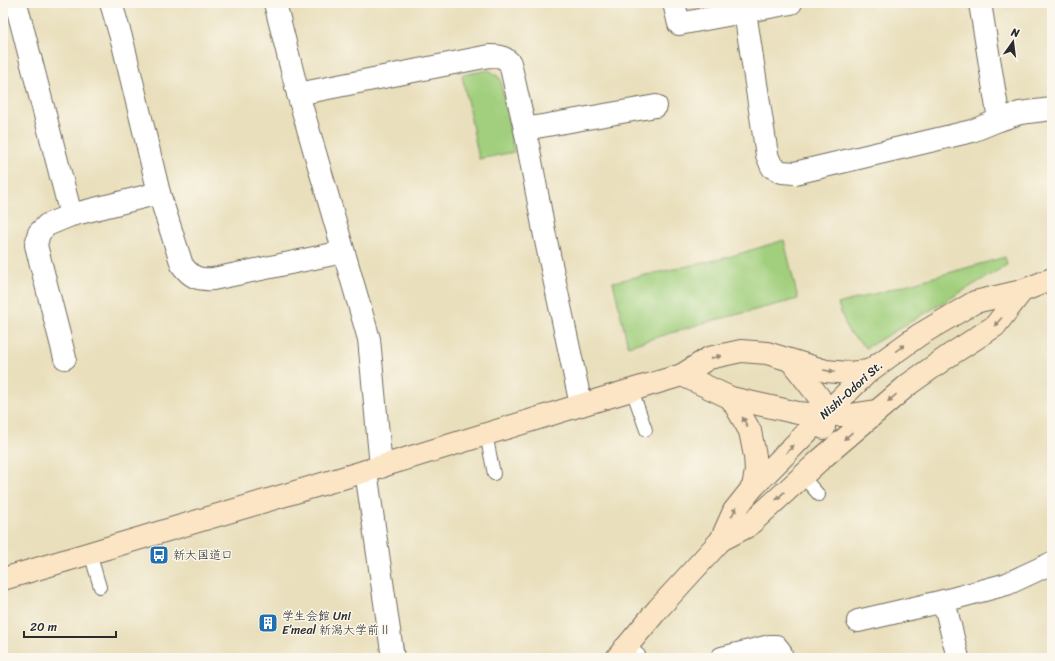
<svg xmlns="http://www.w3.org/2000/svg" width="1055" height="661" font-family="Sriracha,'Klee One',sans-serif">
<rect width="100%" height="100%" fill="#fbf7ec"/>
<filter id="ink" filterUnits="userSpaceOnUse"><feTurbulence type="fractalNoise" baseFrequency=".025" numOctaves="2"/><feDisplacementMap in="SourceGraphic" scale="8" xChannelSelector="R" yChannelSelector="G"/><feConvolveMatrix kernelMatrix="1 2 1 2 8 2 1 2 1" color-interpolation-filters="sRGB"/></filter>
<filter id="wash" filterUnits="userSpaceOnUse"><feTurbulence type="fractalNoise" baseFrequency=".012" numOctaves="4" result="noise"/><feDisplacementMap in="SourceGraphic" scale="16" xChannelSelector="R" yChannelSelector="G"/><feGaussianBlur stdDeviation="0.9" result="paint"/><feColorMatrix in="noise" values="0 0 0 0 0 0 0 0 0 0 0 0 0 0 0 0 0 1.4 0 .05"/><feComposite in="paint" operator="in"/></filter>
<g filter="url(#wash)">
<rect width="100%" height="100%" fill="#e9dfbc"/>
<g fill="#a1cf7d" stroke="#667d54">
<path d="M 489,70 L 500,78 L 514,152 L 479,159 L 462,75 Z"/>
<path d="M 784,240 L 798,299 L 704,323 L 628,346 L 613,282 L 725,258 Z"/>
<path d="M 1005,257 L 1007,265 L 866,348 L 848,331 L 838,304 Z"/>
</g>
</g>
<g filter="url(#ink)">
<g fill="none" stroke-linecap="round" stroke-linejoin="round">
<g stroke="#6e6a5e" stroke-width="14">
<g id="lane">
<path d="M 632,390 L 646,430"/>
<path d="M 486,434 L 494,474"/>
<path d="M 802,476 L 819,495"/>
<path d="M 90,553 L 100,587"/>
</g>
</g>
<g stroke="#6e6a5e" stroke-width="24">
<g id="street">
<path d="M 16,3 L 71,215"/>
<path d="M 111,3 L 123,44 L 159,193 L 182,265 C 191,277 197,280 213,279 L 343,252"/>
<path d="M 275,3 L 298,94 L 369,339 L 381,467"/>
<path d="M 674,3 L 679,24 L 791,3"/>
<path d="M 980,3 L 999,120 L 1020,113 L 1052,109"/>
<path d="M 745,12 L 767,155 L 772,167 L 782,172 L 795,173 L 972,131 L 999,120"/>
<path d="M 298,94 L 489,56 C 499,56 503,56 510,63 L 525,129 L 545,236 L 581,405"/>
<path d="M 525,129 L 656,106"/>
<path d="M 65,358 L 36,245 L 39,233 L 47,225 L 71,215 L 159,193"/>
<path d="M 366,471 L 393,658"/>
<path d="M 944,601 L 958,658"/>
<path d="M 858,621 L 944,601 L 1007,584 L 1052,563"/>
<path d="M 624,649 L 635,658"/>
<path d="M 722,658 L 770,646 L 776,646 L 780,651 L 782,658"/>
</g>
</g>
<g stroke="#6e6a5e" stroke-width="24">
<g id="secondary">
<path d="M 791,361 L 819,397 L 824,415 L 824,428"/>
<path d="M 682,375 L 731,398 L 798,413 L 824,415 L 850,415 L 876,411"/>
<path d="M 731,398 L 750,431 L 755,456 L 756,471 L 753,487"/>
<path d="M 721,540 L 748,526 L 820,460 L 909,384 L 950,355 L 995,326 L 1022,291"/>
<path d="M 3,579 L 366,471 L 581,405 L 682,375 L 709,358 L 741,351 L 767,353 L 826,371 L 848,373 L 869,371"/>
<path d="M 617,658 L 658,609 L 721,540 L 734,511 L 753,487 L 824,415 L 869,371 L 919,335 L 975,302 L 1022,291 L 1052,279"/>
</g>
</g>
<use href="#lane" stroke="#fff" stroke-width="12"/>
<use href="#street" stroke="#fff" stroke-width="22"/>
<use href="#secondary" stroke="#fce5c4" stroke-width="22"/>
</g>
<defs><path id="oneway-solid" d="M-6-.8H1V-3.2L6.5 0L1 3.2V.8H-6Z"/></defs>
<g fill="#948878">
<use href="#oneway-solid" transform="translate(998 322) rotate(131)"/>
<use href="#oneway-solid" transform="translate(900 348) rotate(-36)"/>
<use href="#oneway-solid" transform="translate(716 357) rotate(-14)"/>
<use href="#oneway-solid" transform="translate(829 371) rotate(9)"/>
<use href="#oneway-solid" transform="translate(892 398) rotate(140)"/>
<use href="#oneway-solid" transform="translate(745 422) rotate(-119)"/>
<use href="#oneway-solid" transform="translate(848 436) rotate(139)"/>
<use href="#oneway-solid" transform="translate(790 449) rotate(-46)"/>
<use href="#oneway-solid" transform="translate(780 496) rotate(137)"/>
<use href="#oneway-solid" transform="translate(734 512) rotate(-60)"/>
</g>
</g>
<defs>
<g id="bus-square" transform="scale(1)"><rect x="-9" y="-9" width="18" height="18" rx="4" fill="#1f6fb2" stroke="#fbf7ec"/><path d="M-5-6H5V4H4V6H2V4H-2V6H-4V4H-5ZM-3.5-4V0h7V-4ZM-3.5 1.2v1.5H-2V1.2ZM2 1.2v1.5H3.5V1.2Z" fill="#fff"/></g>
<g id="building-square" transform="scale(1)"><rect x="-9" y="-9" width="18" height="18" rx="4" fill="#1f6fb2" stroke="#fbf7ec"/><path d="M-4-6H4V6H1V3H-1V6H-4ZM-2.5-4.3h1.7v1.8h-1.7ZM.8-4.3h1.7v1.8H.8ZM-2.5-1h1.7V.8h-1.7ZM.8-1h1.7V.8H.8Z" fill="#fff"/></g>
</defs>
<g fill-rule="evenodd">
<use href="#bus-square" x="159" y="555"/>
<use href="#building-square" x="268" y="623"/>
</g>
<g text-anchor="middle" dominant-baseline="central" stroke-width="3" stroke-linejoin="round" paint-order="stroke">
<g font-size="12" fill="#2b2b2b" stroke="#fbf7ec">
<text transform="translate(851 390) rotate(-42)">Nishi-Odori St.</text>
</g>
<g font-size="12" fill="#2b2b2b" stroke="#fbf7ec" text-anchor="start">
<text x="173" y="555">新大国道口</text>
<text x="282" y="616">学生会館 Uni<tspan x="282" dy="14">E’meal 新潟大学前Ⅱ</tspan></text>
</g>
</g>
<rect width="1055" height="661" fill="none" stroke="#fbf7ec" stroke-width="16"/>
<g transform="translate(1013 42) rotate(14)" stroke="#fbf7ec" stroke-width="3" paint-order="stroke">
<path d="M0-3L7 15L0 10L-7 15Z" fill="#2b2b2b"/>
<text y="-6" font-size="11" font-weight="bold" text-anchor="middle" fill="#2b2b2b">N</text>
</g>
<path d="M24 631v6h92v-6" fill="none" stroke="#2b2b2b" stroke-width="2"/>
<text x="30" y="631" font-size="12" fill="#2b2b2b" stroke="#fbf7ec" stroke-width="3" paint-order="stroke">20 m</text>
</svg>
